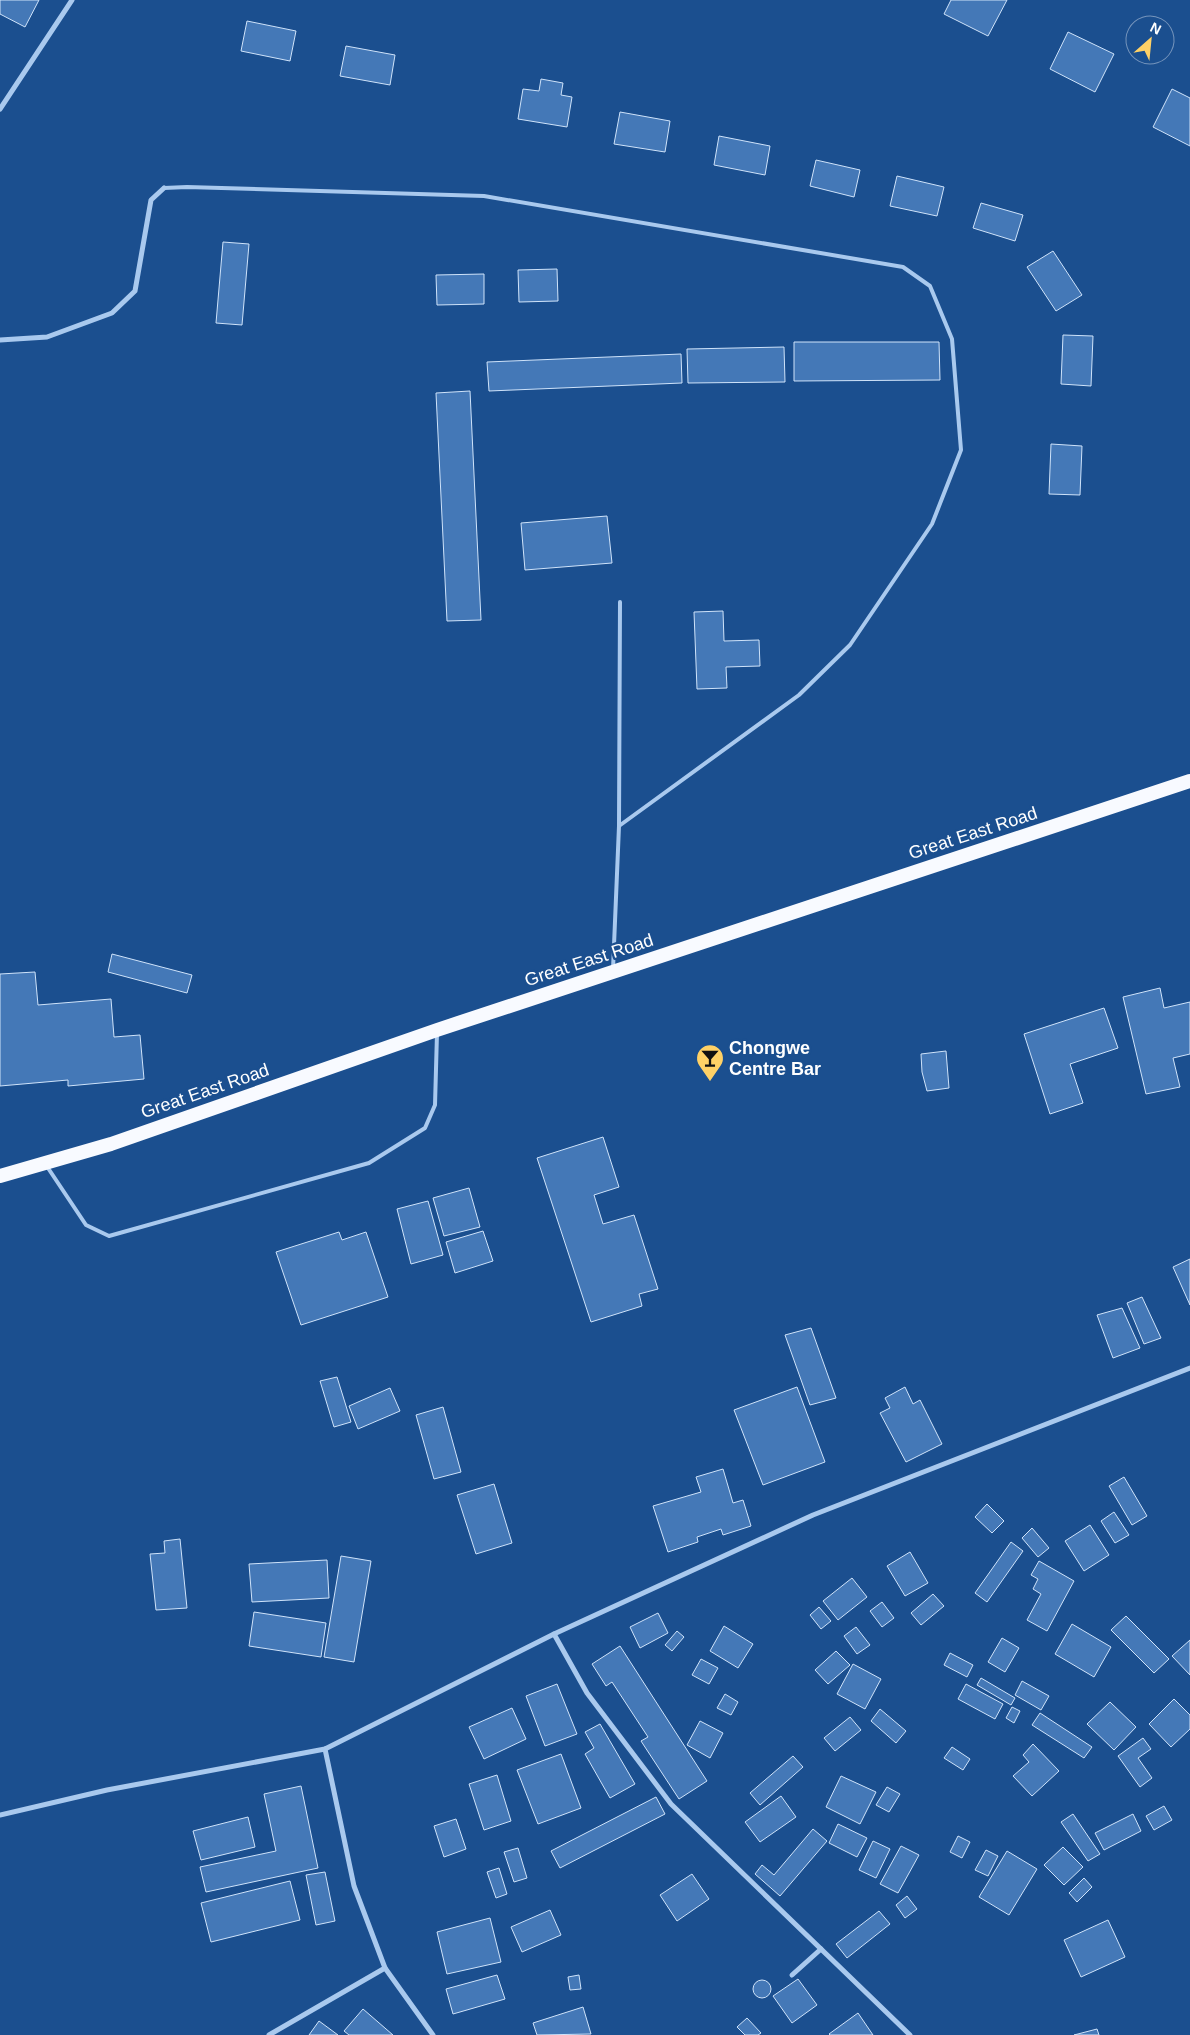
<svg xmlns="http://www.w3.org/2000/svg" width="1190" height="2035" font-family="Helvetica,sans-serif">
<rect width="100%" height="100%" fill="#1b4f8f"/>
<g fill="#4478b7" stroke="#cfe3fa">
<path d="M 0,0 L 39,0 L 25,27 L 0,14 Z"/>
<path d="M 951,0 L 1007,0 L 988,36 L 944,14 Z"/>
<path d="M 247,21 L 296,31 L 290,61 L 241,51 Z"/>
<path d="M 1068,32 L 1114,54 L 1095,92 L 1050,69 Z"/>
<path d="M 346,46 L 395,55 L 390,85 L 340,76 Z"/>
<path d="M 541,79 L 563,83 L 561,95 L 572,97 L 567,127 L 518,119 L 523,89 L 539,91 Z"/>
<path d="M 1172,89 L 1190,98 L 1190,146 L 1153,127 Z"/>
<path d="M 620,112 L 670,121 L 665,152 L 614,144 Z"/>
<path d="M 719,136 L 770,146 L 765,175 L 714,165 Z"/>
<path d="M 816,160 L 860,170 L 854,197 L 810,186 Z"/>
<path d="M 897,176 L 944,187 L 937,216 L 890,206 Z"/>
<path d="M 981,203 L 1023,215 L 1015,241 L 973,228 Z"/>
<path d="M 223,242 L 249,244 L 242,325 L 216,323 Z"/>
<path d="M 1053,251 L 1082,295 L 1056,311 L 1027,267 Z"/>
<path d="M 557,269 L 558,301 L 519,302 L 518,270 Z"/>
<path d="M 484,274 L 484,304 L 437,305 L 436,275 Z"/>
<path d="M 1063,335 L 1093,336 L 1091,386 L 1061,384 Z"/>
<path d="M 794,342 L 939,342 L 940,380 L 794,381 Z"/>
<path d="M 784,347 L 785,382 L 688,383 L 687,349 Z"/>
<path d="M 681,354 L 682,383 L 489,391 L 487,362 Z"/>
<path d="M 470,391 L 481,620 L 447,621 L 436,393 Z"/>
<path d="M 1051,444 L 1082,446 L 1080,495 L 1049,494 Z"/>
<path d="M 607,516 L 612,563 L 525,570 L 521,523 Z"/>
<path d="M 723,611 L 724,641 L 759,640 L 760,666 L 726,667 L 727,688 L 697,689 L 694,612 Z"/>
<path d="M 112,954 L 192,975 L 187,993 L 108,972 Z"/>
<path d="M 35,972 L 38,1005 L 111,999 L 114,1037 L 140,1035 L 144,1079 L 68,1086 L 68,1080 L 0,1086 L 0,974 Z"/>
<path d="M 1160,988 L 1164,1008 L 1190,1002 L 1190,1054 L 1173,1058 L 1180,1087 L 1146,1094 L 1123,997 Z"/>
<path d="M 1104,1008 L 1118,1048 L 1070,1064 L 1083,1103 L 1050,1114 L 1024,1034 Z"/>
<path d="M 946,1051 L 949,1088 L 927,1091 L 922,1072 L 921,1054 Z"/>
<path d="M 603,1137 L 619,1187 L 594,1195 L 603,1224 L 634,1215 L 658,1289 L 639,1294 L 642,1306 L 591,1322 L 537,1158 Z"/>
<path d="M 469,1188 L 480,1227 L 444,1236 L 433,1198 Z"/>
<path d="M 428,1201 L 443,1255 L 411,1264 L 397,1209 Z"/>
<path d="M 483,1231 L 493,1261 L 455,1273 L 446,1242 Z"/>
<path d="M 339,1232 L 342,1240 L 366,1232 L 388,1297 L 301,1325 L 276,1252 Z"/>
<path d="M 1190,1259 L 1190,1305 L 1173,1267 Z"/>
<path d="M 1142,1297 L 1161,1338 L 1144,1344 L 1127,1303 Z"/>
<path d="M 1122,1308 L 1140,1348 L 1113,1358 L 1097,1315 Z"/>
<path d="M 811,1328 L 836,1398 L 810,1405 L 785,1335 Z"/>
<path d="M 337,1377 L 351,1422 L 334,1427 L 320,1381 Z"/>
<path d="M 797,1387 L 825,1462 L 763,1485 L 734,1410 Z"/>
<path d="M 905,1387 L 913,1404 L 920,1400 L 942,1444 L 906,1462 L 880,1413 L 890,1408 L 885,1398 Z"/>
<path d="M 390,1388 L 400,1411 L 358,1429 L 349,1406 Z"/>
<path d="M 443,1407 L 461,1472 L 434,1479 L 416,1415 Z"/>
<path d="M 723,1469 L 733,1503 L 743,1500 L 751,1526 L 723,1535 L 721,1529 L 697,1537 L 698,1542 L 668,1552 L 653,1506 L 701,1492 L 696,1477 Z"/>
<path d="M 1124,1477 L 1147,1516 L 1132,1525 L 1109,1486 Z"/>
<path d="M 494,1484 L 512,1543 L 476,1554 L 457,1495 Z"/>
<path d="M 987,1504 L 1004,1521 L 992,1533 L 975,1517 Z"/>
<path d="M 1114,1512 L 1129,1535 L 1115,1543 L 1101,1521 Z"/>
<path d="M 1090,1525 L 1109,1555 L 1084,1571 L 1065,1541 Z"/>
<path d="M 1032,1528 L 1049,1548 L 1038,1557 L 1022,1538 Z"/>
<path d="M 180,1539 L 187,1608 L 156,1610 L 150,1554 L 165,1553 L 164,1541 Z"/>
<path d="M 1011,1542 L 1023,1551 L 987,1602 L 975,1593 Z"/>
<path d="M 910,1552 L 928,1583 L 905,1596 L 887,1566 Z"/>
<path d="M 341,1556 L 371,1561 L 354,1662 L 324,1657 Z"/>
<path d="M 327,1560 L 329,1598 L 252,1602 L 249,1564 Z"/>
<path d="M 1039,1561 L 1074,1581 L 1047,1631 L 1027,1620 L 1041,1594 L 1033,1589 L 1038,1579 L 1031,1575 Z"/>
<path d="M 852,1578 L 867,1597 L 838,1620 L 823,1601 Z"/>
<path d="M 933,1594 L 944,1606 L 921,1625 L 911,1613 Z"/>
<path d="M 882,1602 L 894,1618 L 882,1627 L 870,1611 Z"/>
<path d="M 819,1607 L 831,1621 L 821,1629 L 810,1615 Z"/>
<path d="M 254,1612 L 326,1623 L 321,1657 L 249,1646 Z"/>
<path d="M 658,1613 L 668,1633 L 640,1648 L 630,1627 Z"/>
<path d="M 1126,1616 L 1169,1659 L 1154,1673 L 1111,1630 Z"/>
<path d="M 1072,1624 L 1111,1647 L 1094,1677 L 1055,1654 Z"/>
<path d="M 724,1626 L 753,1644 L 738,1668 L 710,1651 Z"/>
<path d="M 856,1627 L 870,1645 L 857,1654 L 844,1636 Z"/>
<path d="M 677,1631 L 684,1637 L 672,1651 L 665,1645 Z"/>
<path d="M 1002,1638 L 1019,1648 L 1005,1672 L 988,1662 Z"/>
<path d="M 1190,1640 L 1190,1675 L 1172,1656 Z"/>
<path d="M 620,1646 L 707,1781 L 679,1799 L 641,1741 L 648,1737 L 612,1682 L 606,1686 L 592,1664 Z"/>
<path d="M 836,1651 L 850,1665 L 828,1684 L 815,1670 Z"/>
<path d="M 950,1653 L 973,1665 L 967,1677 L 944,1665 Z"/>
<path d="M 701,1659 L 718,1668 L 709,1684 L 692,1675 Z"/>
<path d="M 853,1664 L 881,1679 L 865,1709 L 837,1694 Z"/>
<path d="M 981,1678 L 1015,1698 L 1011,1705 L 977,1685 Z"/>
<path d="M 1022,1681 L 1049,1696 L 1041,1710 L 1015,1695 Z"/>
<path d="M 557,1684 L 577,1734 L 545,1746 L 526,1696 Z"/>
<path d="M 966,1684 L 1003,1704 L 995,1719 L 958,1699 Z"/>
<path d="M 725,1694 L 738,1702 L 731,1715 L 717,1708 Z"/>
<path d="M 1174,1699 L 1190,1715 L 1190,1729 L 1171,1747 L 1149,1724 Z"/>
<path d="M 1110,1702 L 1136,1727 L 1114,1750 L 1087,1724 Z"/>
<path d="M 1012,1707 L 1020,1711 L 1014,1723 L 1006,1718 Z"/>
<path d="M 512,1708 L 526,1739 L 484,1759 L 469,1727 Z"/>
<path d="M 880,1709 L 906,1731 L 896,1743 L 871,1721 Z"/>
<path d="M 1040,1713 L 1092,1747 L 1084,1758 L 1032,1725 Z"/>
<path d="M 850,1717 L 861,1730 L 835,1751 L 824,1738 Z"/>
<path d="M 700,1721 L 723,1733 L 710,1758 L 687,1745 Z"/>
<path d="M 600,1724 L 635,1784 L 610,1798 L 585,1754 L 594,1748 L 585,1732 Z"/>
<path d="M 1143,1738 L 1151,1749 L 1138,1758 L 1152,1778 L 1140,1787 L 1118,1756 Z"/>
<path d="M 1033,1744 L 1059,1771 L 1032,1796 L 1013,1776 L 1029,1762 L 1023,1755 Z"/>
<path d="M 952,1747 L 970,1759 L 963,1770 L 944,1758 Z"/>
<path d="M 561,1754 L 581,1808 L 538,1824 L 517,1770 Z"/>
<path d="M 793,1756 L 803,1767 L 760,1805 L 750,1793 Z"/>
<path d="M 497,1775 L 511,1821 L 484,1830 L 469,1784 Z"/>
<path d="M 841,1776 L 876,1792 L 860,1824 L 826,1807 Z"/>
<path d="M 301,1786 L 318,1868 L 206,1892 L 200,1867 L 276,1851 L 264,1794 Z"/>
<path d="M 887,1787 L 900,1794 L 889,1812 L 876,1805 Z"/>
<path d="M 781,1796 L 796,1817 L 760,1842 L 745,1822 Z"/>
<path d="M 656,1797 L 665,1814 L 560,1868 L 551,1851 Z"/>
<path d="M 1164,1806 L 1172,1820 L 1154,1830 L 1146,1816 Z"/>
<path d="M 1073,1814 L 1100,1854 L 1088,1861 L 1061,1822 Z"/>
<path d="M 1133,1814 L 1141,1831 L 1104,1850 L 1095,1833 Z"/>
<path d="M 248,1817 L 255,1847 L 201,1860 L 193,1831 Z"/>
<path d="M 456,1819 L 466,1849 L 444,1857 L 434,1826 Z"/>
<path d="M 838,1824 L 867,1838 L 857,1857 L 829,1843 Z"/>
<path d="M 813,1829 L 827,1841 L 780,1896 L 755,1874 L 762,1865 L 774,1875 Z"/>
<path d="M 958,1836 L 970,1842 L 962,1858 L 950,1852 Z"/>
<path d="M 873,1841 L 890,1849 L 876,1878 L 859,1870 Z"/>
<path d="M 901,1846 L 919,1855 L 898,1893 L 880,1884 Z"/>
<path d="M 1063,1847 L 1083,1867 L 1064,1885 L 1044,1865 Z"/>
<path d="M 518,1848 L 527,1878 L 514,1882 L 504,1852 Z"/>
<path d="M 986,1850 L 998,1856 L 988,1876 L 975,1870 Z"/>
<path d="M 1007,1851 L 1037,1869 L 1009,1915 L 979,1897 Z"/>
<path d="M 499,1868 L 507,1894 L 496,1898 L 487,1872 Z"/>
<path d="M 325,1872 L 335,1921 L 316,1925 L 306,1875 Z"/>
<path d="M 692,1874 L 709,1899 L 677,1921 L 660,1895 Z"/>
<path d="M 1084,1878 L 1092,1887 L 1077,1902 L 1069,1893 Z"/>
<path d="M 290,1881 L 300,1920 L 211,1942 L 201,1903 Z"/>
<path d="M 907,1896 L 917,1909 L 905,1918 L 896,1905 Z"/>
<path d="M 550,1910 L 561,1935 L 522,1952 L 511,1927 Z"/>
<path d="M 879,1911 L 890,1924 L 847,1958 L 836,1944 Z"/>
<path d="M 490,1918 L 501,1962 L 447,1974 L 437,1932 Z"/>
<path d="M 1108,1920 L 1125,1957 L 1081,1977 L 1064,1940 Z"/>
<path d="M 497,1975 L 505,1999 L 453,2014 L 446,1989 Z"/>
<path d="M 579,1975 L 581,1989 L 570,1990 L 568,1977 Z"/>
<path d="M 798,1979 L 817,2005 L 792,2023 L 773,1996 Z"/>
<circle cx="762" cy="1989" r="9"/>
<path d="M 583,2007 L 591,2034 L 537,2035 L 533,2023 Z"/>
<path d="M 363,2009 L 393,2035 L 349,2035 L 344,2031 Z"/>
<path d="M 858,2013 L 873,2035 L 830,2035 L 829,2034 Z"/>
<path d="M 747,2018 L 761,2033 L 758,2035 L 745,2035 L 737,2027 Z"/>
<path d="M 319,2021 L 338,2035 L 309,2035 Z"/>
<path d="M 1097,2029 L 1099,2035 L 1074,2035 Z"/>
</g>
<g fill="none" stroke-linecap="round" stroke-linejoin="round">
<g stroke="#a9c9ee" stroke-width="4">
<path d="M 164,188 L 187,187 L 484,196 L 903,267 L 930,286 L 952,339 L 961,450 L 932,524 L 850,645 L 799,695 L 619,826"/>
<path d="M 613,969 L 619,826 L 620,602"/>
<path d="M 46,1165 L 86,1225 L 109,1236 L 369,1163 L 425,1128 L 435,1105 L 437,1033"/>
</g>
<g stroke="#a9c9ee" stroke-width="5">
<path d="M 0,109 L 72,0"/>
<path d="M 0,340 L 47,337 L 112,313 L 135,291 L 151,200 L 164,188"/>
<path d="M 554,1634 L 587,1693 L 671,1804 L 910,2035"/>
<path d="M 0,1815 L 107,1790 L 325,1749 L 554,1634 L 813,1515 L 1190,1368"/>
<path d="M 385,1968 L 433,2035"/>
<path d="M 792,1975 L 821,1949"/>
<path d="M 269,2035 L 385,1968 L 354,1886 L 325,1749"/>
</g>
<path stroke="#f8faff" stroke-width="14" d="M 0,1176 L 111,1144 L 437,1030 L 1190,781"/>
</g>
<defs>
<g id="bar-pin" transform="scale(1.4375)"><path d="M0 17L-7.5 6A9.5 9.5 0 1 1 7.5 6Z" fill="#ffd166" stroke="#1b4f8f"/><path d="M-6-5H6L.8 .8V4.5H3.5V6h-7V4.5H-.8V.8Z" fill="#111"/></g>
</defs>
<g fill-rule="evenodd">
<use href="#bar-pin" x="710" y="1058"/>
</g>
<g text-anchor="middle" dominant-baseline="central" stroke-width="4.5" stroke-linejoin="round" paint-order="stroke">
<g font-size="18" fill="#fff" stroke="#1b4f8f">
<text transform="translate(973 833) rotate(-18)">Great East Road</text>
<text transform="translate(589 960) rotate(-18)">Great East Road</text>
<text transform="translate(205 1091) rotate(-19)">Great East Road</text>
</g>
<g font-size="18" font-weight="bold" fill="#fff" stroke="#1b4f8f" text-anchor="start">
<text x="729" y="1048">Chongwe<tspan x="729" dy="21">Centre Bar</tspan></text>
</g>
</g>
<g transform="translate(1150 40) rotate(27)"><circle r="24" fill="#1b4f8f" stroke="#7695bc"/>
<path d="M0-4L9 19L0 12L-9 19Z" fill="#ffd166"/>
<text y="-8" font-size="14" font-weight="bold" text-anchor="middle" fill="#ffffff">N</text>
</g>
</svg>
